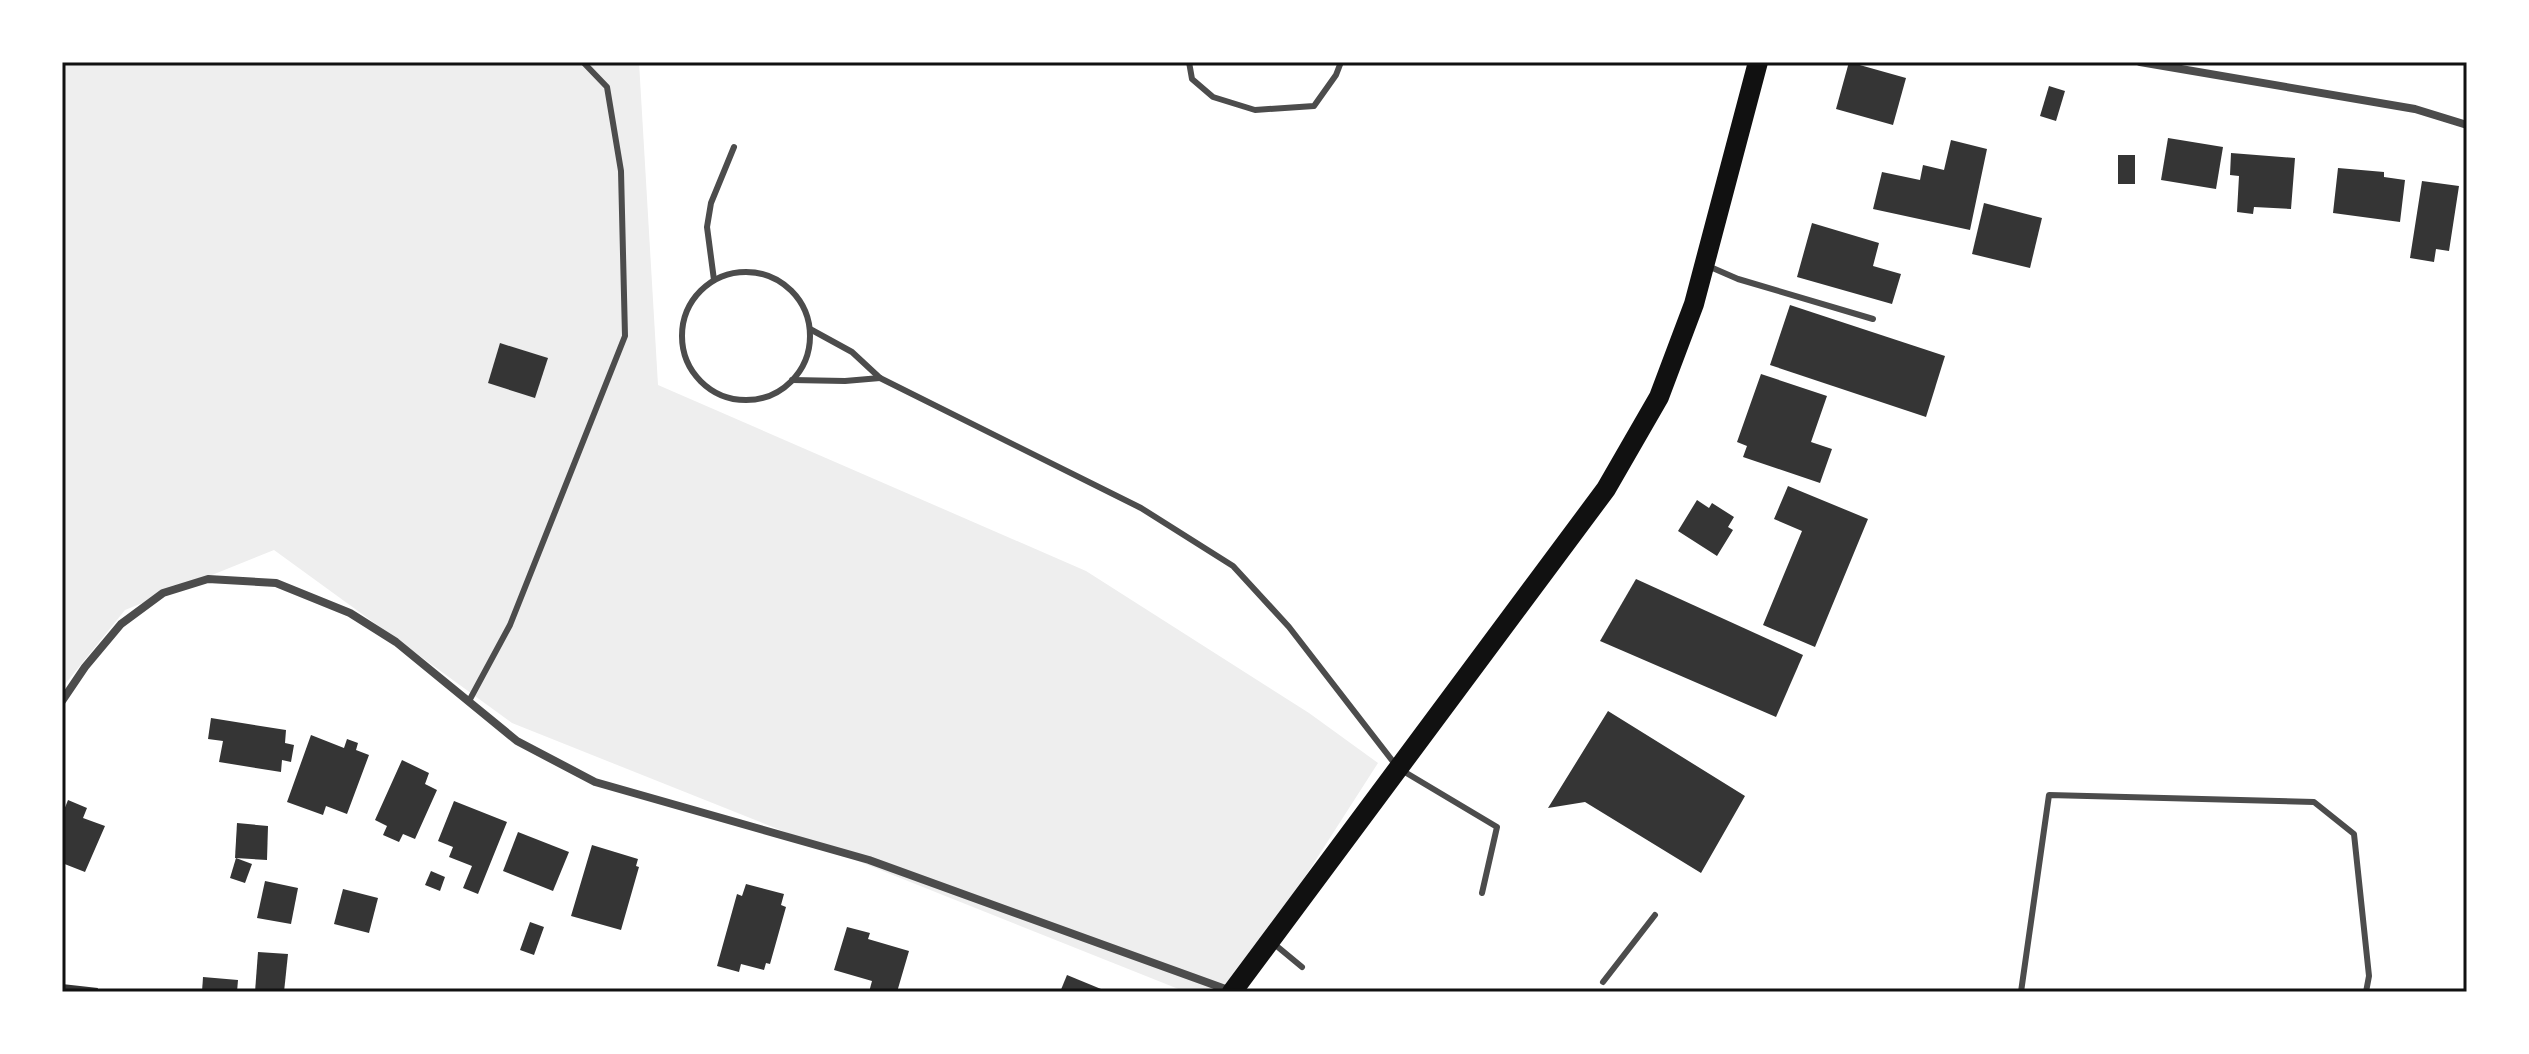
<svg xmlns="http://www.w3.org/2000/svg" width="2529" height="1054" font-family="Helvetica,sans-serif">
<rect width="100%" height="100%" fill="#fff"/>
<path fill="#eee" d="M 62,62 L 639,62 L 658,385 L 1086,571 L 1309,713 L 1378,763 L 1231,992 L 1186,992 L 512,723 L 274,550 L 125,610 L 62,688 Z"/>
<g fill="#353535">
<path d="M 1849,62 L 1906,78 L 1893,125 L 1836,109 Z"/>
<path d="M 2049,86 L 2065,91 L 2056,121 L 2040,116 Z"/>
<path d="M 2168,138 L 2223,147 L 2216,189 L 2161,180 Z"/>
<path d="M 1951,140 L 1987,149 L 1970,230 L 1873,209 L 1882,172 L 1920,180 L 1923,165 L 1944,170 Z"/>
<path d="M 2231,153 L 2295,158 L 2291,209 L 2254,207 L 2253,214 L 2237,212 L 2239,176 L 2230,175 Z"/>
<rect x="2118" y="155" width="17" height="29"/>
<path d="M 2338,168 L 2384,172 L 2384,177 L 2405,180 L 2400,222 L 2333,213 Z"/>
<path d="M 2422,181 L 2459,186 L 2449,251 L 2436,249 L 2434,262 L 2410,258 Z"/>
<path d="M 1984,203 L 2042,218 L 2030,268 L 1972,254 Z"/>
<path d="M 1812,223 L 1879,243 L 1873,266 L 1901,274 L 1892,304 L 1797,277 Z"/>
<path d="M 1790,305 L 1945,356 L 1926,417 L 1770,365 Z"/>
<path d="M 500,343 L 548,358 L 535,398 L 488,383 Z"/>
<path d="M 1761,374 L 1827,396 L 1811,442 L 1832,449 L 1820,483 L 1743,457 L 1747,446 L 1737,442 Z"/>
<path d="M 1788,486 L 1868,519 L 1815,647 L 1763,625 L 1802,531 L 1774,519 Z"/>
<path d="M 1697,500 L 1709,508 L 1712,503 L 1734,517 L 1728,527 L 1733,530 L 1717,556 L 1678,531 Z"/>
<path d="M 1636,579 L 1803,655 L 1776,717 L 1600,641 Z"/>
<path d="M 1608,711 L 1745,796 L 1701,873 L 1585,802 L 1548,808 Z"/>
<path d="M 211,718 L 286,730 L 285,743 L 294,745 L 291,762 L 282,760 L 281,772 L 219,762 L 223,741 L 208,739 Z"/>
<path d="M 311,735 L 344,748 L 347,739 L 358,743 L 356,750 L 369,755 L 347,814 L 326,806 L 323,815 L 287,802 Z"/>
<path d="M 402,760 L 429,773 L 425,784 L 437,790 L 415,839 L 403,834 L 399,842 L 383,835 L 387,826 L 375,820 Z"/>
<path d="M 68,800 L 87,808 L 83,818 L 105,826 L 85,872 L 62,863 L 62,815 Z"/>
<path d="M 454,801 L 507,822 L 478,894 L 463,888 L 472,866 L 449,857 L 453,847 L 438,841 Z"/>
<path d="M 237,823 L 268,826 L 267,860 L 235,858 Z"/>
<path d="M 518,832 L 569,852 L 553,891 L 503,871 Z"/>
<path d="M 592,845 L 638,859 L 636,866 L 639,867 L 621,930 L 571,916 Z"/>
<path d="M 236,858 L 252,864 L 245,883 L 230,878 Z"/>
<path d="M 431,871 L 445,877 L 440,891 L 425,885 Z"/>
<path d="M 265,881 L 298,888 L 291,924 L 257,918 Z"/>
<path d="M 746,884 L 784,894 L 781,905 L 786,907 L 770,964 L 766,963 L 764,970 L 741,964 L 739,972 L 717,966 L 737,894 L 742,896 Z"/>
<path d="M 343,889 L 378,898 L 369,933 L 334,924 Z"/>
<path d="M 530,922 L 544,927 L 534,955 L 520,950 Z"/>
<path d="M 847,927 L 870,933 L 868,939 L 909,951 L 897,992 L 869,992 L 872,981 L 834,970 Z"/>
<path d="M 258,952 L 288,954 L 284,992 L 255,992 Z"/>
<path d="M 1067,975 L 1101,989 L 1100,992 L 1060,992 Z"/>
<path d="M 203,977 L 238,980 L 237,992 L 202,992 Z"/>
<path d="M 62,984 L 98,988 L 97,992 L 62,992 Z"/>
</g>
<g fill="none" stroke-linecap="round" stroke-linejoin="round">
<g stroke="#4c4c4c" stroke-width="6">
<path d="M 1189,62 L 1192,79 L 1213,97 L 1255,110 L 1314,106 L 1336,75 L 1341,62"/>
<path d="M 1708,266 L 1738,279 L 1873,319"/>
<circle cx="746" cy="336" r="64"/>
<path d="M 714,280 L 707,227 L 711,203 L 734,147"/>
<path d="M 810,329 L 852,352 L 880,378 L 1141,508 L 1233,566 L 1289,627 L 1398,768 L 1497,827 L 1482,893"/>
<path d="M 792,380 L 845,381 L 880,378"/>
<path d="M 469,701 L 510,625 L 625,336 L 621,171 L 607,87 L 583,62"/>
<path d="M 1273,943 L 1302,967"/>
<path d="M 1603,982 L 1655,915"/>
<path d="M 2021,992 L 2049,795 L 2314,802 L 2354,834 L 2369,976 L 2366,992"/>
</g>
<g stroke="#4c4c4c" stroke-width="8">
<path d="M 2140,62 L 2415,109 L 2467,125"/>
<path d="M 62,701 L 85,667 L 121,624 L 163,593 L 208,579 L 276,583 L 350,613 L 396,642 L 517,741 L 595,782 L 869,860 L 1231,991"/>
</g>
<path stroke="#111" stroke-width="20" d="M 1232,992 L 1606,489 L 1659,397 L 1694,304 L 1758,62"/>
</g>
<rect width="2529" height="1054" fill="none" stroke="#ffffff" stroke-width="128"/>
<rect x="64" y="64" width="2401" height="926" fill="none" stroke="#111" stroke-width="3"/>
</svg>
